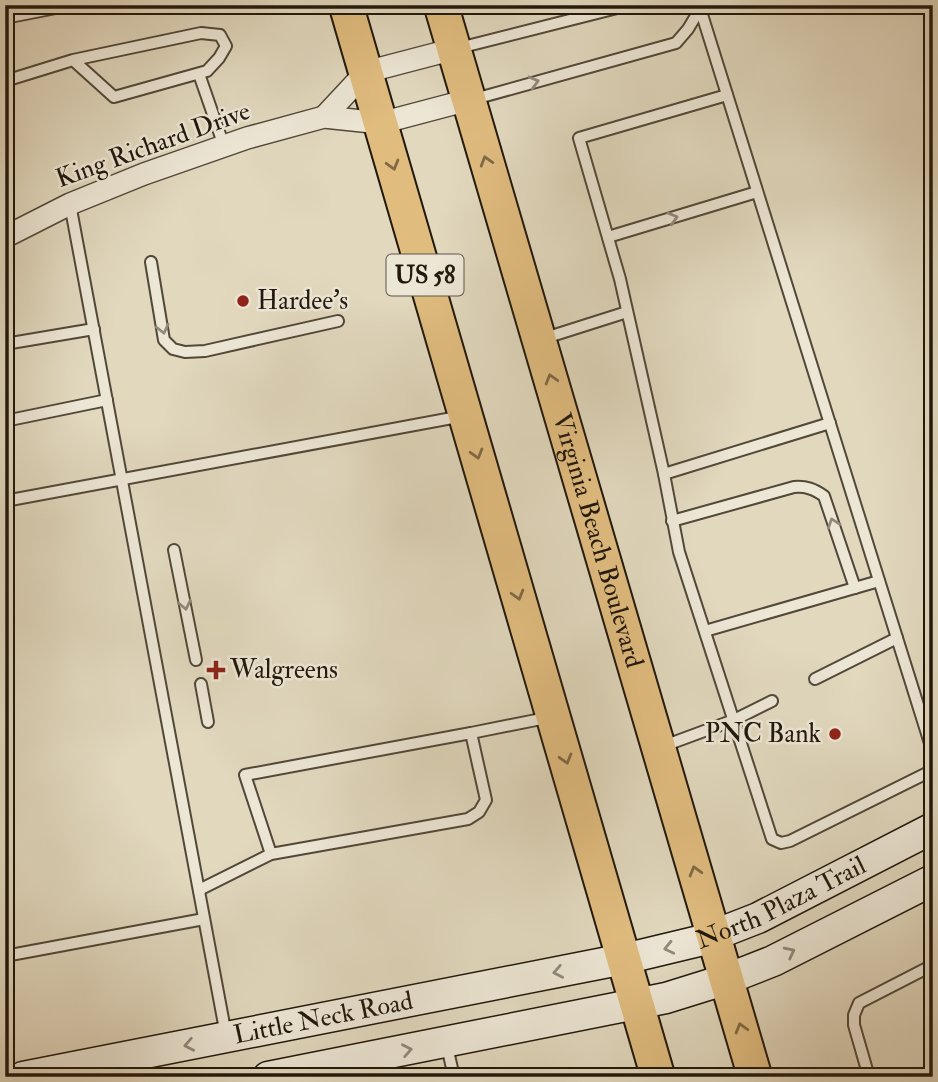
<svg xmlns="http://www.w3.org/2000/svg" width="938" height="1082" font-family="'IM FELL Double Pica',serif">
<rect width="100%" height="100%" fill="#e1d8be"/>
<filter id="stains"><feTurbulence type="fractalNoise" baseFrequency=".00286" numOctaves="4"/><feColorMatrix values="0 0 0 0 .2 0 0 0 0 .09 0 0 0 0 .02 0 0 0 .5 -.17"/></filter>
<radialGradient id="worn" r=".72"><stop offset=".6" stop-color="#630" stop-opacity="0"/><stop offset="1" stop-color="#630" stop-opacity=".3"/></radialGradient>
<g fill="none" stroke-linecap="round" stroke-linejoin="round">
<g stroke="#514839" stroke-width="14">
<g id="lane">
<path d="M 691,5 L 700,9 L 714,5"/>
<path d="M 699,5 L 933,753"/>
<path d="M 5,18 L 71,5"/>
<path d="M 459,48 L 629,5"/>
<path d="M 199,74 L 224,146"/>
<path d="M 5,81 L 73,60 L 201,33 L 220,35 L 226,46 L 219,58 L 207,71 L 114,97 L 73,60"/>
<path d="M 471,100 L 676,43 L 688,29 L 700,9"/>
<path d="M 70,204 L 226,1035"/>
<path d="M 608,237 L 757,192"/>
<path d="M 151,262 L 164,340 L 173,349 L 185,352 L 205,351 L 338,321"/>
<path d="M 542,339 L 627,312"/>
<path d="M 5,344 L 94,329"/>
<path d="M 5,421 L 107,400"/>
<path d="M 830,423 L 664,474 L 679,552 L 772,839 L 781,843 L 790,841 L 933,770"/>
<path d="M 664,474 L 620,279 L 579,138 L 727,95"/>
<path d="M 5,501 L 463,416"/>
<path d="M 672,521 L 794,487 C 806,486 814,489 824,496 L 855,588"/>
<path d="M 174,550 L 196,660"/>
<path d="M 705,631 L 879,581"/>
<path d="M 815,679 L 897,638"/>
<path d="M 201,684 L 208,722"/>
<path d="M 471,733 L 551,717"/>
<path d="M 661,747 L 734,720 L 772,701"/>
<path d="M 199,890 L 271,854 L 468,819 L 479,812 L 486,800 L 471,733 L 245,775 L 271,854"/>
<path d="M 5,956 L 204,919"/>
<path d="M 446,1042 L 454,1077"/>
<path d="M 869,1077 L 854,1025 L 854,1015 L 859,1003 L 933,965"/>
</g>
</g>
<g stroke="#514839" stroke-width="24">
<g id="street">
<path d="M 324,117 L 366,72 L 454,49"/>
<path d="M 5,237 L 70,204 L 144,174 L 247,138 L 324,117 L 381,123 L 468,100"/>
</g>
</g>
<g stroke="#21180d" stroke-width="33">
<g id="secondary">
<path id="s1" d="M 23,1077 L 624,959 L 699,941 L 758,918 L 933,828"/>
<path d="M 268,1077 L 666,998 L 727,979 L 773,961 L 933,880"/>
</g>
</g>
<g stroke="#21180d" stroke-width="37">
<g id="primary">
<path d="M 346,5 L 658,1077"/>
<path id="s2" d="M 441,5 L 755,1077"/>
</g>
</g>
<use href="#lane" stroke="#ece6d5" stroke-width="10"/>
<use href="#street" stroke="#ece6d5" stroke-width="21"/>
<use href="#secondary" stroke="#ece6d5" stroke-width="30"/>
<use href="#primary" stroke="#e0bc7f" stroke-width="33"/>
</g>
<defs><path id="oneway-chevron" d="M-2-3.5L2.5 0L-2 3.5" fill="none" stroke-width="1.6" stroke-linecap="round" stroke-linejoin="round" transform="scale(1.75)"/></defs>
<g stroke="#91897b">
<use href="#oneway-chevron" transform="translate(534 82) rotate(-15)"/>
<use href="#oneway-chevron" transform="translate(673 218) rotate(-17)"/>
<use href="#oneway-chevron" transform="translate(163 329) rotate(77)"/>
<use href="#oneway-chevron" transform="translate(833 523) rotate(-109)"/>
<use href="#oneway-chevron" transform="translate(185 605) rotate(79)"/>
<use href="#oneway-chevron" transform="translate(669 948) rotate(167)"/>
<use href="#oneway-chevron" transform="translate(790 952) rotate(-27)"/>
<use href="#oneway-chevron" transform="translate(558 972) rotate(169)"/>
<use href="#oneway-chevron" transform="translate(189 1045) rotate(169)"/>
<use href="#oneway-chevron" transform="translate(407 1050) rotate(-11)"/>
</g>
<g stroke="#806a46">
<use href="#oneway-chevron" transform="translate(486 161) rotate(-107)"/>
<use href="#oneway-chevron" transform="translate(393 165) rotate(74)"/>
<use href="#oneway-chevron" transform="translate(551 379) rotate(-106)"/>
<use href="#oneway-chevron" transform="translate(477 454) rotate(74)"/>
<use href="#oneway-chevron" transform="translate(518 595) rotate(74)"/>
<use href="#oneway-chevron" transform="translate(566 759) rotate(74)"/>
<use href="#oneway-chevron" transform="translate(695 871) rotate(-106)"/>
<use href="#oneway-chevron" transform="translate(741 1028) rotate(-106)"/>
</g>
<g fill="#8f2418" stroke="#ece6d5" stroke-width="2.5">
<circle cx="243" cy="301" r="7"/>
<path d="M212.5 659.5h7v7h7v7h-7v7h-7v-7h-7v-7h7z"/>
<circle cx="835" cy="734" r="7"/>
</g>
<g text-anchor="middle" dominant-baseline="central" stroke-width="5" stroke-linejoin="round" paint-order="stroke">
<rect fill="#ece6d5" stroke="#5e5649" stroke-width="2" x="386.5" y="254.5" width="77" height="41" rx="5"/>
<g font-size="24" font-weight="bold" fill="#21180d">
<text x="425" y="275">US 58</text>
</g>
<g font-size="26" fill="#21180d" stroke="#ece6d5">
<text transform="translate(153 145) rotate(-20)">King Richard Drive</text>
<text stroke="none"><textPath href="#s2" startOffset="558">Virginia Beach Boulevard</textPath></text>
<text stroke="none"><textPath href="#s1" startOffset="780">North Plaza Trail</textPath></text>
<text stroke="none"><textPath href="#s1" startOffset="306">Little Neck Road</textPath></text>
</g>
<g font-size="26" fill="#21180d" stroke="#ece6d5" text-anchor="start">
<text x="257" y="301">Hardee's</text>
<text x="230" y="670">Walgreens</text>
<text x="821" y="734" text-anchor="end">PNC Bank</text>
</g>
</g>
<rect width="938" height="1082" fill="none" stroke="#e1d8be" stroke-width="28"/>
<rect x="7" y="7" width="924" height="1068" fill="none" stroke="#21180d" stroke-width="3.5"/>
<rect x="14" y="14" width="910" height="1054" fill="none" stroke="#21180d" stroke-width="2"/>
<rect width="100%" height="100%" filter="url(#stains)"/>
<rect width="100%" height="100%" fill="url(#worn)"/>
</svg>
